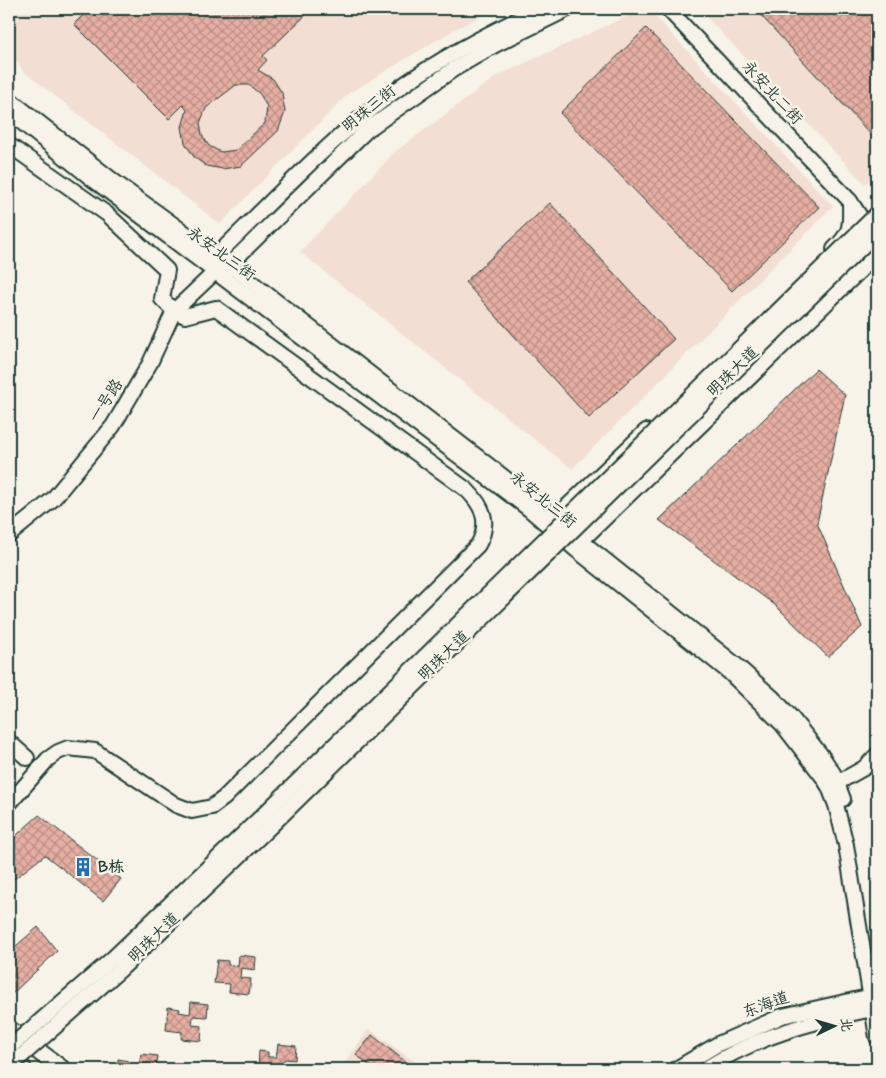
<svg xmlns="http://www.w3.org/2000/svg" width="886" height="1078" font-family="Mynerve,'LXGW WenKai TC',sans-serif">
<defs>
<pattern id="building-cross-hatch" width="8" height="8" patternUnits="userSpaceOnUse" patternTransform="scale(1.25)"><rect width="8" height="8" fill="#e7aea3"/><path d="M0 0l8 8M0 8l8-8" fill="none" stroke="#bb8f86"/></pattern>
</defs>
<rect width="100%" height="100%" fill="#f7f3e8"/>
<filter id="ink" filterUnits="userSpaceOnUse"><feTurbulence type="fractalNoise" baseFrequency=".02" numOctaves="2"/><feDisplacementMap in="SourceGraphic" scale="10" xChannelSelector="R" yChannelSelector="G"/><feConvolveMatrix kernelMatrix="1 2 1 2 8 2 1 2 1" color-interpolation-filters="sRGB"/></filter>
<g filter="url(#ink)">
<g fill="#f2ded3">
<path d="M 21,9 L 496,9 L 457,28 L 349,93 L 220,224 L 22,70 L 9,46 L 9,21 Z"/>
<path d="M 643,9 L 648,9 L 833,206 L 572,469 L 300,252 L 395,152 L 497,76 Z"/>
<path d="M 699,9 L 877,9 L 877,171 L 865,184 Z"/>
<path d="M 369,1029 L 425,1069 L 340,1069 Z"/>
</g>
<g fill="url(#building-cross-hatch)" stroke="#1f3d34" fill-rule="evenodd">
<path d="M 89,9 L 312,9 L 263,56 L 267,60 L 258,70 L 273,79 L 282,93 L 285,112 L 278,131 L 241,166 L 223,169 L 206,166 L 194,157 L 185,143 L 182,127 L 187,110 L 183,105 L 169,119 L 74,24 ZM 236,85 L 249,85 L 260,94 L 267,107 L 265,123 L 236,150 L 221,152 L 209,146 L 202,135 L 200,123 L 206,108 Z"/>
<path d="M 755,9 L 877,9 L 877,136 L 874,138 Z"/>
<path d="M 646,28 L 819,207 L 732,291 L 560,113 Z"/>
<path d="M 550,203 L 674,339 L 589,418 L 465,282 Z"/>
<path d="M 816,369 L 845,395 L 817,523 L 862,627 L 828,657 L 775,605 L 659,520 Z"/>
<path d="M 39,815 L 121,879 L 103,901 L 45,855 L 9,883 L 9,842 Z"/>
<path d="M 38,927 L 57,951 L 10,996 L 9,952 Z"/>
<path d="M 239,955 L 256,957 L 255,970 L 241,968 L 240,978 L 251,979 L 249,994 L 229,992 L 230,984 L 214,983 L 217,960 L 228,961 L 228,965 L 238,966 Z"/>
<path d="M 191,1002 L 208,1004 L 207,1017 L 193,1016 L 192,1025 L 202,1026 L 201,1041 L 181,1039 L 182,1032 L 166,1030 L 168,1007 L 180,1009 L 179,1012 L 190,1014 Z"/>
<path d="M 372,1035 L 415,1069 L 375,1069 L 356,1055 Z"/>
<path d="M 278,1044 L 296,1046 L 295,1060 L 284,1059 L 283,1069 L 268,1067 L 268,1069 L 258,1069 L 259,1051 L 268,1052 L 268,1057 L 276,1057 Z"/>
<path d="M 141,1054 L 158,1056 L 156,1069 L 143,1068 L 143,1069 L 117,1069 L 118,1059 L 129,1061 L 129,1064 L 139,1066 Z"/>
</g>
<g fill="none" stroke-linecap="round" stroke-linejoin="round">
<g stroke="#1f3d34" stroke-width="18">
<g id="minor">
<path d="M 9,99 L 116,183 L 229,265 L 536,502 L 581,541 L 736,665 L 773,698 L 791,717 L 821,755 L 833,773 L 843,799"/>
<path d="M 9,112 L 91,178 L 529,509 L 574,548 L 729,672 L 782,724 L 823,777 L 829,787 L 836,805 L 846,845 L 877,1037"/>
<path d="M 9,145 L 107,214 L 167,270 L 162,299 L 174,311 L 185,316 L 216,308 L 467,490 C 484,507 490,523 478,545 L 224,798 L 212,807 L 192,811 L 176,805 L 95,751 L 68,748 L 58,752 L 48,759 L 9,804"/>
<path d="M 834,249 C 853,231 850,225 850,201"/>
<path d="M 212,263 L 225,247 C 285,188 345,124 415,77 C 454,51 496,30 538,9"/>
<path d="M 224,271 L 229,265 L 367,130 L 454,69 L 495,45 L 568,9"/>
<path d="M 556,526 L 555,518 L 646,431"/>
<path d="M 9,535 L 53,499 L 113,426 L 150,363 L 174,311 L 215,272"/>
<path d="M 576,546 L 874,257 L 872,235 L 850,201 L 668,9"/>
<path d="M 9,742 L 27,758"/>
<path d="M 830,787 L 864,768 L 877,755"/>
<path d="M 676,1069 L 718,1044 L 782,1016 L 877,995"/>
<path d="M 705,1069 C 759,1035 815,1021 877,1008"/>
</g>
</g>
<g stroke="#1f3d34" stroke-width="20">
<g id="major">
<path d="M 9,1029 L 62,1069"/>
<path d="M 9,1058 L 23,1069"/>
</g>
</g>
<use href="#minor" stroke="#f7f3e8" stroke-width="14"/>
<use href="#major" stroke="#f7f3e8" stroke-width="16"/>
<g stroke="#1f3d34" stroke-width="18" stroke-linecap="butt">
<g id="minor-bridge">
<path d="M 9,1048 L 112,959 L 262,816 L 877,214"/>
<path d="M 9,1067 L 120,970 L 272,825 L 877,232"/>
</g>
</g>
<use href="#minor-bridge" stroke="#f7f3e8" stroke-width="14"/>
</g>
</g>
<defs>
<g id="building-bare" transform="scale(1.5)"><path d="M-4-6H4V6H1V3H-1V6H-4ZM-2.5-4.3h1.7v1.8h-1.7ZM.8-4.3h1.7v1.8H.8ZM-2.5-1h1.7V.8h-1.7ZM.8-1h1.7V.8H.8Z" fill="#1f6fb2" stroke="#f7f3e8" stroke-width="2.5" paint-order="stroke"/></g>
</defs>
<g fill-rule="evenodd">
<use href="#building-bare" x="83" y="867"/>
</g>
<g text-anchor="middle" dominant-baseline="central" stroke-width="5" stroke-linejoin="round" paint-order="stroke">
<g font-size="16" fill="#1f3d34" stroke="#f7f3e8">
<text transform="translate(772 93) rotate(47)">永安北二街</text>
<text transform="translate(369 109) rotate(-39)">明珠三街</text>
<text transform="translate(221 254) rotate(36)">永安北三街</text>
<text transform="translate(733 372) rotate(-44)">明珠大道</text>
<text transform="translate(106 401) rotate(-57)">一号路</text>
<text transform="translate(543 500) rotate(39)">永安北三街</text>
<text transform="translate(444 656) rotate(-44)">明珠大道</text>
<text transform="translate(154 938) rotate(-44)">明珠大道</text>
<text transform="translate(766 1005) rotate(-20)">东海道</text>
</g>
<g font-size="16" font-weight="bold" fill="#1f3d34" stroke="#f7f3e8" text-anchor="start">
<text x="98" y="867">B栋</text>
</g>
</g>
<rect width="886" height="1078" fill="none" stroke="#f7f3e8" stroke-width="30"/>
<rect x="15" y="15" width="856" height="1048" fill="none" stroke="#1f3d34" stroke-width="2" filter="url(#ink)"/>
<g transform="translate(834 1026) rotate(85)" stroke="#f7f3e8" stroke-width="4" paint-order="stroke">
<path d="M0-4L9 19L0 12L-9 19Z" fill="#1f3d34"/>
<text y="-8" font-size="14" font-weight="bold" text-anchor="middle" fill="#1f3d34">北</text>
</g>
</svg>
